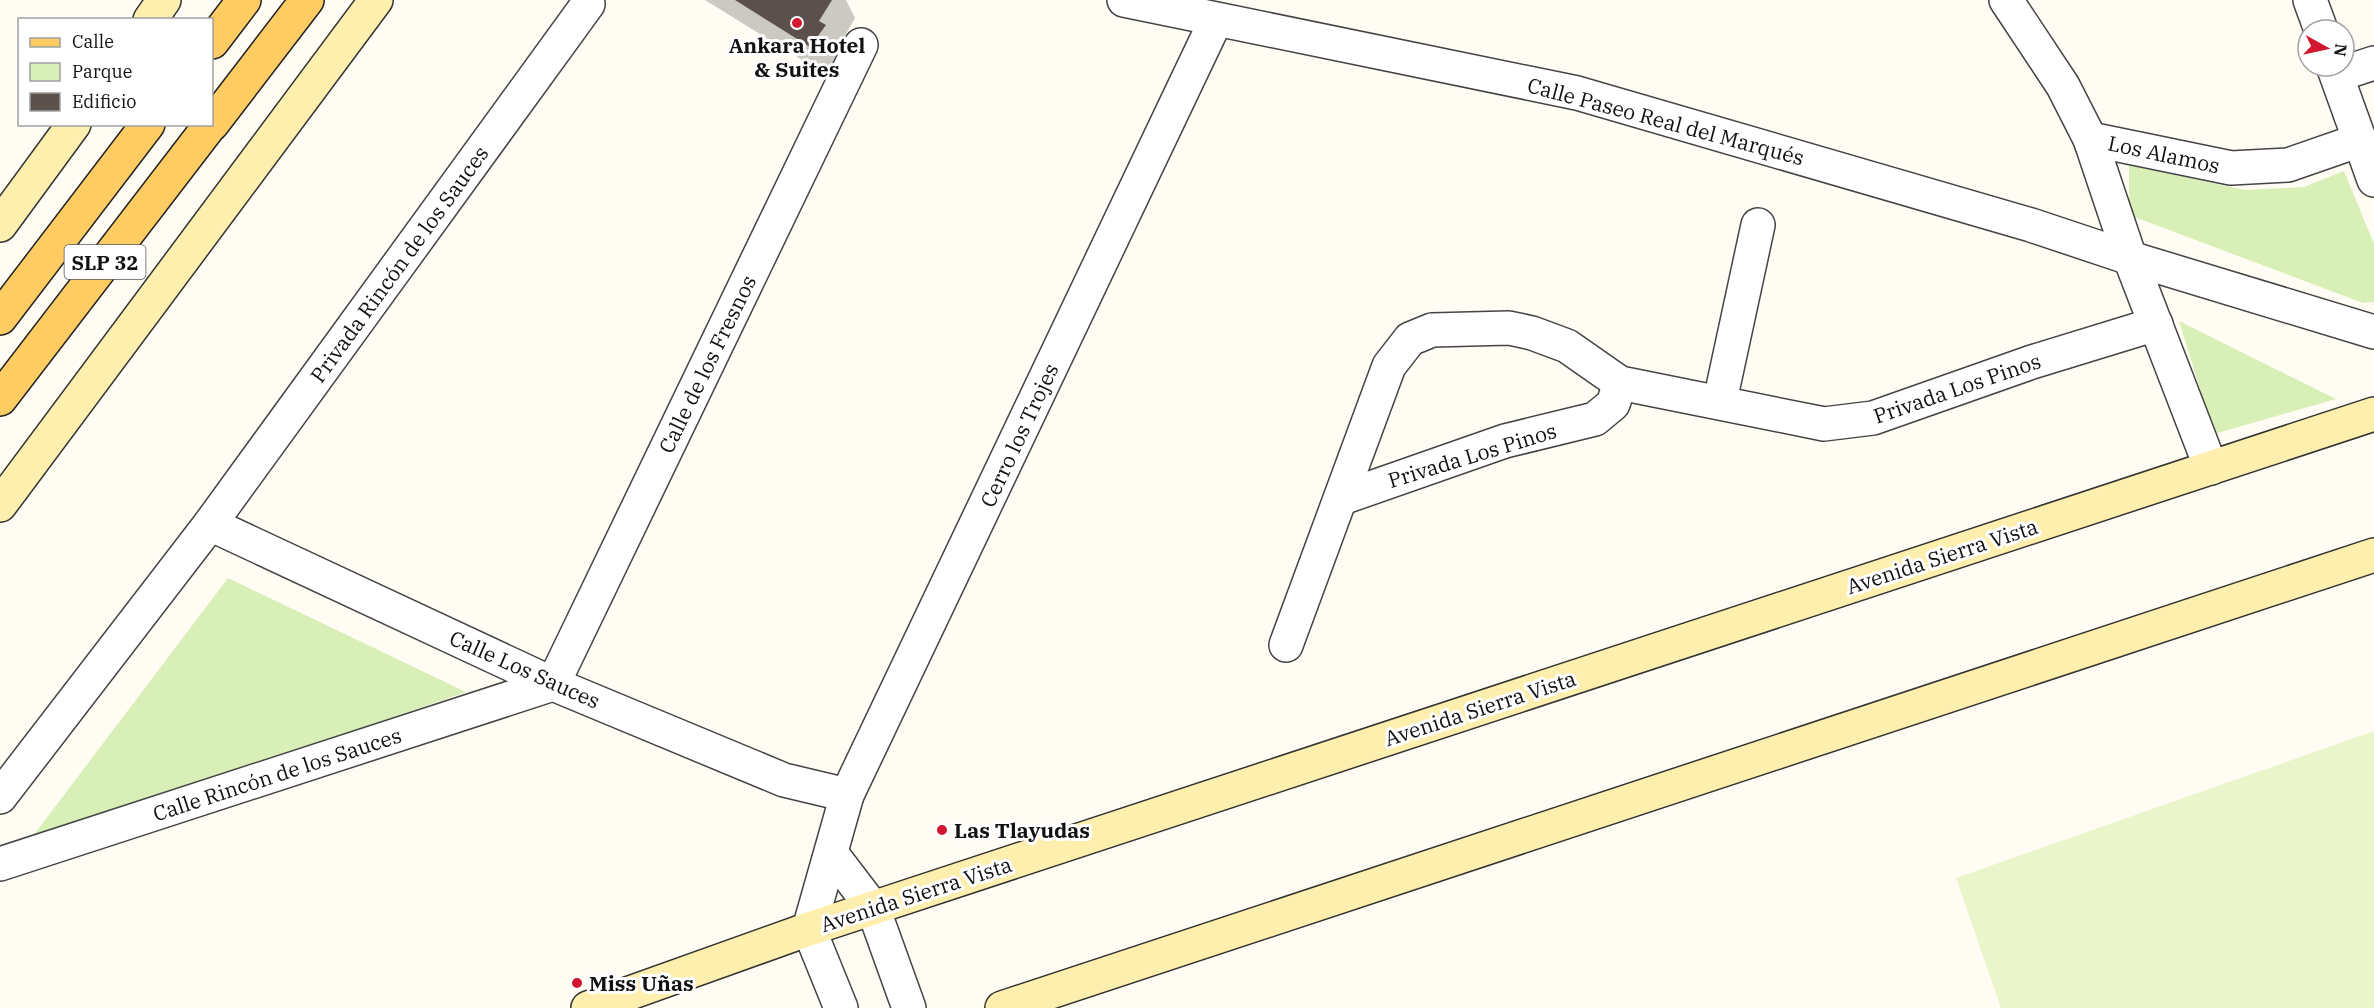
<svg xmlns="http://www.w3.org/2000/svg" width="2374" height="1008" font-family="'IBM Plex Serif',serif">
<rect width="100%" height="100%" fill="#fffcf4"/>
<g fill="#d9efb8">
<path d="M 2129,165 L 2245,190 L 2304,187 L 2344,171 L 2374,244 L 2374,302 L 2363,303 L 2129,215 Z"/>
<path d="M 2179,321 L 2336,399 L 2214,434 Z"/>
<path d="M 228,578 L 466,692 L 27,844 Z"/>
</g>
<path fill="#eaf5cb" d="M 2374,731 L 2374,1008 L 2001,1008 L 1956,878 Z"/>
<path fill="#0003" d="M 705,0 L 846,0 L 855,18 L 838,48 L 842,56 L 828,76 Z"/>
<path fill="#5b504c" d="M 735,0 L 832,0 L 819,21 L 826,25 L 810,47 Z"/>
<g fill="none" stroke-linecap="round" stroke-linejoin="round">
<g stroke="#444" stroke-width="36">
<g id="street">
<path d="M 1124,0 L 1577,93 L 2031,225 L 2130,258 L 2374,332"/>
<path d="M 2006,0 L 2063,86 L 2090,139 L 2130,258 L 2211,468"/>
<path d="M 2310,0 L 2321,30"/>
<path d="M 2333,66 L 2374,180"/>
<path d="M 2337,75 L 2374,63"/>
<path d="M 2090,139 L 2231,168 L 2288,165 L 2360,140"/>
<path d="M 1720,401 L 1758,225"/>
<path d="M 1342,498 L 1505,441 L 1595,419 L 1613,404 L 1620,383"/>
<path d="M 210,524 L 553,684 L 784,780 L 847,795"/>
<path d="M 1286,645 L 1389,366 L 1410,339 L 1432,330 L 1509,328 L 1532,333 L 1567,346 L 1620,383 L 1824,424 L 1873,418 L 2032,362 L 2156,324"/>
<path d="M 0,797 L 210,524 L 588,4"/>
<path d="M 831,853 L 873,908 L 909,1008"/>
<path d="M 0,864 L 553,684 L 861,45"/>
<path d="M 841,1008 L 809,929 L 847,795 L 1216,20"/>
</g>
</g>
<g stroke="#333" stroke-width="36">
<g id="secondary">
<path d="M 150,20 L 164,0"/>
<path d="M 0,225 L 74,124"/>
<path d="M 0,505 L 376,0"/>
<path d="M 588,1008 L 809,929 L 2374,414"/>
<path d="M 1002,1008 L 2374,555"/>
</g>
</g>
<g stroke="#222" stroke-width="36">
<g id="primary">
<path d="M 212,42 L 244,0"/>
<path d="M 212,124 L 307,0"/>
<path d="M 0,318 L 148,124"/>
<path d="M 0,399 L 211,124"/>
</g>
</g>
<use href="#street" stroke="#fff" stroke-width="33"/>
<use href="#secondary" stroke="#ffefaf" stroke-width="33"/>
<use href="#primary" stroke="#ffcc64" stroke-width="33"/>
</g>
<g fill="#d31730" stroke="#fff" stroke-width="2">
<circle cx="797" cy="23" r="6"/>
<circle cx="942" cy="830" r="6"/>
<circle cx="577" cy="983" r="6"/>
</g>
<g text-anchor="middle" dominant-baseline="central" stroke-width="6" stroke-linejoin="round" paint-order="stroke">
<rect fill="#fff" stroke="#585858" stroke-width="1.5" x="64.5" y="245" width="81" height="34" rx="4.5"/>
<g font-size="20" font-weight="bold" fill="#111">
<text x="105" y="262">SLP 32</text>
</g>
<g font-size="21" font-weight="bold" fill="#111" stroke="#fff" text-anchor="start">
<text x="797" y="45" text-anchor="middle">Ankara Hotel<tspan x="797" dy="24">&amp; Suites</tspan></text>
<text x="954" y="830">Las Tlayudas</text>
<text x="589" y="983">Miss Uñas</text>
</g>
<g font-size="21" fill="#111" stroke="#fff">
<text transform="translate(1666 121) rotate(15)">Calle Paseo Real del Marqués</text>
<text transform="translate(2164 154) rotate(12)">Los Alamos</text>
<text transform="translate(399 264) rotate(-54)">Privada Rincón de los Sauces</text>
<text transform="translate(707 364) rotate(-64)">Calle de los Fresnos</text>
<text transform="translate(1957 388) rotate(-19)">Privada Los Pinos</text>
<text transform="translate(1019 435) rotate(-65)">Cerro los Trojes</text>
<text transform="translate(1472 455) rotate(-17)">Privada Los Pinos</text>
<text transform="translate(1942 556) rotate(-18)">Avenida Sierra Vista</text>
<text transform="translate(525 669) rotate(24)">Calle Los Sauces</text>
<text transform="translate(1480 708) rotate(-18)">Avenida Sierra Vista</text>
<text transform="translate(277 774) rotate(-18)">Calle Rincón de los Sauces</text>
<text transform="translate(916 894) rotate(-18)">Avenida Sierra Vista</text>
</g>
</g>
<rect x="18" y="18" width="195" height="108" fill="#ffffff" stroke="#a0a0a0" stroke-width="1.5"/>
<rect x="30" y="38" width="30" height="9" fill="#ffcc64" stroke="#a0a0a0" stroke-width="1.5"/>
<text x="72" y="48" font-size="18" fill="#111111">Calle</text>
<rect x="30" y="63" width="30" height="18" fill="#d9efb8" stroke="#a0a0a0" stroke-width="1.5"/>
<text x="72" y="78" font-size="18" fill="#111111">Parque</text>
<rect x="30" y="93" width="30" height="18" fill="#5b504c" stroke="#a0a0a0" stroke-width="1.5"/>
<text x="72" y="108" font-size="18" fill="#111111">Edificio</text>
<g transform="translate(2326 48) rotate(98)"><circle r="28" fill="#ffffff" stroke="#a0a0a0" stroke-width="1.5"/>
<path d="M0-4.5L10 22L0 15L-10 22Z" fill="#d31730"/>
<text y="-9" font-size="16" font-weight="bold" text-anchor="middle" fill="#111111">N</text>
</g>
</svg>
